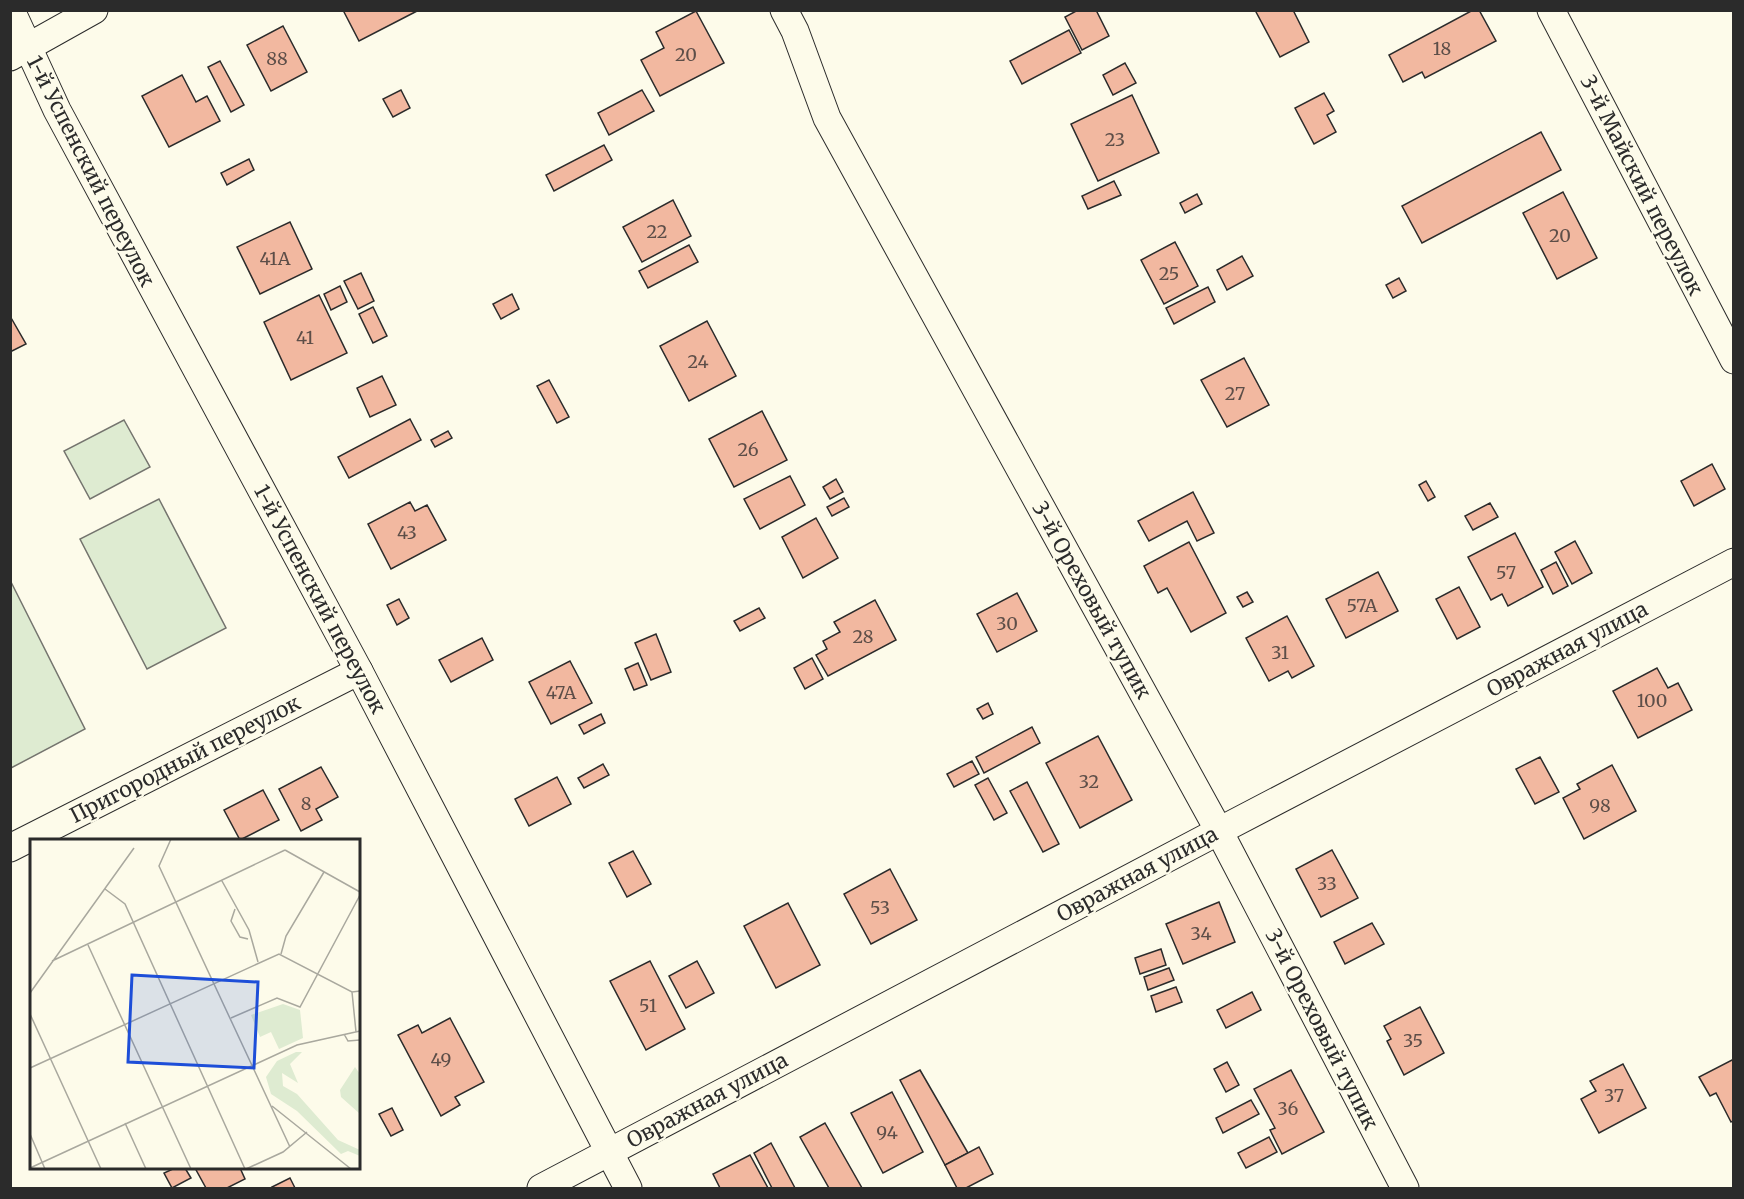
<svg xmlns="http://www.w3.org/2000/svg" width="1744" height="1199" font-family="Merriweather,serif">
<rect width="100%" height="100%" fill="#fdfbea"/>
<g fill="#deebd1" stroke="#74746e" stroke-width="1.5">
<path d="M 124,420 L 150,467 L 90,499 L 64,451 Z"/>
<path d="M 159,499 L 226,628 L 147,669 L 80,539 Z"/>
<path d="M 10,580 L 85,729 L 11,768 L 10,768 Z"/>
</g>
<g fill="#f2b8a0" stroke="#2b2b2b" stroke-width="1.5">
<path d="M 343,10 L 419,10 L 359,41 Z"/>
<path d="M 1078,10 L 1096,10 L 1109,36 L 1082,50 L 1065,17 Z"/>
<path d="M 1255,10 L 1293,10 L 1309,42 L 1280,57 Z"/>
<path d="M 1473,10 L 1479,10 L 1496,41 L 1425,78 L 1422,72 L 1403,82 L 1389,55 Z"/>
<path d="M 696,11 L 724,63 L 660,96 L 641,60 L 664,48 L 656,32 Z"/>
<path d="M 283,26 L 307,72 L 271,91 L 247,45 Z"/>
<path d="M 1069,30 L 1081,53 L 1022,84 L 1010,61 Z"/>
<path d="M 220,61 L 244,105 L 231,112 L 208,67 Z"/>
<path d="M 1125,63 L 1136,83 L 1113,95 L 1103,75 Z"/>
<path d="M 182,75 L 196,102 L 207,96 L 220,121 L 169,147 L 142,96 Z"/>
<path d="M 401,90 L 410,108 L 393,117 L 383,99 Z"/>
<path d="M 642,90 L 654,111 L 609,135 L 598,113 Z"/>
<path d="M 1324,93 L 1334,111 L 1327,115 L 1336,132 L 1314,144 L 1295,108 Z"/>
<path d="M 1132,95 L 1159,153 L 1098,181 L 1071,124 Z"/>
<path d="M 1541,132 L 1561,170 L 1422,243 L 1402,206 Z"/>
<path d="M 604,145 L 612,160 L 554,191 L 546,175 Z"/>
<path d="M 249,159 L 254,170 L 227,185 L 221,173 Z"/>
<path d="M 1114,181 L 1121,195 L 1088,209 L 1082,196 Z"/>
<path d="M 1563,192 L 1597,258 L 1557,279 L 1523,213 Z"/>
<path d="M 1197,194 L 1202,204 L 1185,213 L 1180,203 Z"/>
<path d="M 673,200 L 691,236 L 642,262 L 623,227 Z"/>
<path d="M 290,222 L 312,269 L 260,294 L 237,247 Z"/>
<path d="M 1175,242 L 1198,286 L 1164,304 L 1141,260 Z"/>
<path d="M 689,245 L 698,262 L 648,288 L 639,271 Z"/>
<path d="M 1242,256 L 1253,276 L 1227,290 L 1217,270 Z"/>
<path d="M 361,273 L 374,301 L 358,309 L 344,281 Z"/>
<path d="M 1399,278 L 1406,291 L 1393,298 L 1386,285 Z"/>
<path d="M 340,286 L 347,302 L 331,310 L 324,294 Z"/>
<path d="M 1208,287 L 1215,302 L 1174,324 L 1166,308 Z"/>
<path d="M 512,294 L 519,309 L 501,319 L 493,304 Z"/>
<path d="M 319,295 L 347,353 L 291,380 L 264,322 Z"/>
<path d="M 373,307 L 387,336 L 373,343 L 359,314 Z"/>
<path d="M 10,316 L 26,344 L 10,352 Z"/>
<path d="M 707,321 L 736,376 L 689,401 L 660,346 Z"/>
<path d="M 1244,358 L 1269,405 L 1227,427 L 1201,380 Z"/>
<path d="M 382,376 L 396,405 L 370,417 L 357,388 Z"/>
<path d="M 549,380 L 569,417 L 557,423 L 537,386 Z"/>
<path d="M 762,411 L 787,460 L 734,487 L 709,439 Z"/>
<path d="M 410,419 L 421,440 L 349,478 L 338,457 Z"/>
<path d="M 448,431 L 452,438 L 435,447 L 431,440 Z"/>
<path d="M 1712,464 L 1725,489 L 1694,506 L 1681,481 Z"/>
<path d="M 790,476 L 805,505 L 760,529 L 744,499 Z"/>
<path d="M 836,479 L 843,492 L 830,499 L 823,487 Z"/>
<path d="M 1426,481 L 1435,497 L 1428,501 L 1419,485 Z"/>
<path d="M 1193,492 L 1214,533 L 1197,541 L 1187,521 L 1149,541 L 1138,521 Z"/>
<path d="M 844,498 L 849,507 L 832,516 L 827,507 Z"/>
<path d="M 410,502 L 415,511 L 427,505 L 446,540 L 391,569 L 368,524 Z"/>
<path d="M 1490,503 L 1498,517 L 1473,530 L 1465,516 Z"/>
<path d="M 816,518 L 838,558 L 803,578 L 782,537 Z"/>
<path d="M 1515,533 L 1543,587 L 1508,606 L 1502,594 L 1491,600 L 1468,557 Z"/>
<path d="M 1575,541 L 1592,573 L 1572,584 L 1555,552 Z"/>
<path d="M 1189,542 L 1226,613 L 1191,632 L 1167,588 L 1158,593 L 1144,566 Z"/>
<path d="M 1556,562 L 1568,586 L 1553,594 L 1541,570 Z"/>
<path d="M 1378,572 L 1398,611 L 1346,638 L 1326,599 Z"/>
<path d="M 1459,587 L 1480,627 L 1457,639 L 1436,599 Z"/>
<path d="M 1247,592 L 1253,602 L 1243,607 L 1237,597 Z"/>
<path d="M 1017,593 L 1037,631 L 997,652 L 977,614 Z"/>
<path d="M 399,599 L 409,618 L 397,625 L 387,605 Z"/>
<path d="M 875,600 L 896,640 L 828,676 L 816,655 L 827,649 L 823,641 L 840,632 L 834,622 Z"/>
<path d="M 759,608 L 765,618 L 740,631 L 734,621 Z"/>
<path d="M 1287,616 L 1314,666 L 1292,678 L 1288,671 L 1269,681 L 1246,638 Z"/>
<path d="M 656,634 L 671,672 L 651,680 L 635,643 Z"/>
<path d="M 482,638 L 493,660 L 451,682 L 439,660 Z"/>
<path d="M 812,658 L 823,679 L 805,689 L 794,668 Z"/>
<path d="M 570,661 L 592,703 L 551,724 L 529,682 Z"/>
<path d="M 638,663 L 647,685 L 634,690 L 625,669 Z"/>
<path d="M 1657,668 L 1668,688 L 1678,683 L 1692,710 L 1638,738 L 1613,691 Z"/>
<path d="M 988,703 L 993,714 L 983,719 L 977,709 Z"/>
<path d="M 601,714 L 605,723 L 584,734 L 579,725 Z"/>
<path d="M 1032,727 L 1040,743 L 984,773 L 976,757 Z"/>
<path d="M 1098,736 L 1132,800 L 1080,828 L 1046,763 Z"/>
<path d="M 1540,757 L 1559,792 L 1535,804 L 1516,769 Z"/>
<path d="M 972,761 L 979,774 L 954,787 L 947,774 Z"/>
<path d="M 603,764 L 609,775 L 584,788 L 578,778 Z"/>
<path d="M 1612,765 L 1636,811 L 1584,839 L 1563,798 L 1580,789 L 1577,784 Z"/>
<path d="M 321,767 L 338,797 L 316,809 L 322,820 L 301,831 L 279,789 Z"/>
<path d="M 557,777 L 571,804 L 529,826 L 515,799 Z"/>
<path d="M 988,778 L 1007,813 L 994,820 L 975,785 Z"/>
<path d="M 1027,782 L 1059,844 L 1043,852 L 1010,791 Z"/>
<path d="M 263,790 L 279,820 L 240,840 L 224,810 Z"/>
<path d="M 1332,850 L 1358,898 L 1321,917 L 1296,869 Z"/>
<path d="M 633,851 L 651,884 L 627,897 L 609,863 Z"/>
<path d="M 890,869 L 917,920 L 871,944 L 844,894 Z"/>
<path d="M 1219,902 L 1235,942 L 1183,964 L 1166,924 Z"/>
<path d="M 788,903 L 820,965 L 776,988 L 744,926 Z"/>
<path d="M 1372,923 L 1384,944 L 1345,964 L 1334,942 Z"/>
<path d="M 1161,949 L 1166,965 L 1140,974 L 1135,958 Z"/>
<path d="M 650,961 L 685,1029 L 646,1050 L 610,981 Z"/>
<path d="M 697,961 L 714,993 L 686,1008 L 669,976 Z"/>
<path d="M 1169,968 L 1174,980 L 1148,990 L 1144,977 Z"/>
<path d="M 1176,987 L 1182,1002 L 1156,1012 L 1151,996 Z"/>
<path d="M 1252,992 L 1261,1010 L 1226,1028 L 1217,1010 Z"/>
<path d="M 1420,1007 L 1444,1053 L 1404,1075 L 1387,1041 L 1391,1039 L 1384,1026 Z"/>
<path d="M 450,1018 L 484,1082 L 455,1097 L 460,1105 L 441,1116 L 398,1035 L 418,1025 L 422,1033 Z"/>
<path d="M 1734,1059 L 1734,1120 L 1731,1122 L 1716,1093 L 1710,1096 L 1699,1077 Z"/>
<path d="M 1227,1062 L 1239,1085 L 1226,1092 L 1214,1069 Z"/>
<path d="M 1623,1064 L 1646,1108 L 1599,1133 L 1581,1099 L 1596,1091 L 1590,1081 Z"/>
<path d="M 920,1070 L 968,1153 L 945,1165 L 900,1080 Z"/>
<path d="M 1291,1070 L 1324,1132 L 1282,1154 L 1270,1130 L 1275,1128 L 1254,1089 Z"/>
<path d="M 892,1092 L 923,1152 L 883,1173 L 851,1113 Z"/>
<path d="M 1251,1100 L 1259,1114 L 1223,1133 L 1216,1118 Z"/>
<path d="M 392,1108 L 403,1130 L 391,1136 L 379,1114 Z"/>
<path d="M 825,1123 L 862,1188 L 829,1188 L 800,1137 Z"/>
<path d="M 1269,1137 L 1277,1152 L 1246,1168 L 1238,1153 Z"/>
<path d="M 771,1143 L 795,1188 L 772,1188 L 754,1153 Z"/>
<path d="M 979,1147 L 993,1174 L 966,1188 L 957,1188 L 945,1165 Z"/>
<path d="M 750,1155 L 768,1188 L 720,1188 L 713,1174 Z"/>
<path d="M 175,1168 L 185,1168 L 191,1178 L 172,1188 L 164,1173 Z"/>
<path d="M 195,1168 L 240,1168 L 245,1179 L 227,1188 L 206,1188 Z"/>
<path d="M 290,1178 L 295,1188 L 273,1188 L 272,1187 Z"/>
</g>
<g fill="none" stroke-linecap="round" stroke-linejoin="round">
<g stroke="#2b2b2b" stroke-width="29">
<g id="street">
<path d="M 11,10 L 57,110 L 359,671 L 628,1188"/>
<path d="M 784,10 L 795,31 L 827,118 L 1219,831 L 1405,1188"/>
<path d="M 1551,10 L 1734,360"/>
<path d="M 10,57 L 94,10"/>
<path d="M 10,848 L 359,671"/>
<path d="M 541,1188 L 1219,831 L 1734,562"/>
</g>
</g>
<use href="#street" stroke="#fdfbea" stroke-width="27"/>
</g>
<g text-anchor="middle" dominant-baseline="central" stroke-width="4.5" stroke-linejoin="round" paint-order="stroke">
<g font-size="18" fill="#5d4e48">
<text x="1442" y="48">18</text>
<text x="686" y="54">20</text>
<text x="277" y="58">88</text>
<text x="1115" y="139">23</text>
<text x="657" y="231">22</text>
<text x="1560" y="235">20</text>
<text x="275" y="258">41А</text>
<text x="1169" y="273">25</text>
<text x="305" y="337">41</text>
<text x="698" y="361">24</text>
<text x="1235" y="393">27</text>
<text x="748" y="449">26</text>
<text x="407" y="532">43</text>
<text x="1506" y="572">57</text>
<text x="1362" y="605">57А</text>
<text x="1007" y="623">30</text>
<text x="863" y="636">28</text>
<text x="1280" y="652">31</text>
<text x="561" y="692">47А</text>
<text x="1652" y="700">100</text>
<text x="1089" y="781">32</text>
<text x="306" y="803">8</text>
<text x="1600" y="805">98</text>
<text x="1327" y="883">33</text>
<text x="880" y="907">53</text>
<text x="1201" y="933">34</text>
<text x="648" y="1005">51</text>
<text x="1413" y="1040">35</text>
<text x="441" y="1059">49</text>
<text x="1614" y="1095">37</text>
<text x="1288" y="1108">36</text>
<text x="887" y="1132">94</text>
</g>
<g font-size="21" fill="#2b2b2b" stroke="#fdfbea">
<text transform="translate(91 171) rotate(63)">1-й Успенский переулок</text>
<text transform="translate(1642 185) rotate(63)">3-й Майский переулок</text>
<text transform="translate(320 599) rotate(62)">1-й Успенский переулок</text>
<text transform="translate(1092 600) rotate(61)">3-й Ореховый тупик</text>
<text transform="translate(1567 649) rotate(-28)">Овражная улица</text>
<text transform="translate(185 759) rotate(-27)">Пригородный переулок</text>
<text transform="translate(1137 874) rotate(-28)">Овражная улица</text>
<text transform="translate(1322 1029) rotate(63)">3-й Ореховый тупик</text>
<text transform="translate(707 1100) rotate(-28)">Овражная улица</text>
</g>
</g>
<g transform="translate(30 839)">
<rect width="330" height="330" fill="#fdfbea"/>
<path d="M 253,165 L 270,171 L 273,199 L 249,210 L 241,193 L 230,198 L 221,176 ZM 266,213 L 272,213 L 260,225 L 268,244 L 252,234 L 253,247 L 267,255 L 308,301 L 330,311 L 330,317 L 318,312 L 311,315 L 267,272 L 241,255 L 236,238 L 247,222 ZM 325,228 L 330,235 L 330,275 L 311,258 L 310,251 Z" fill="#deebd1"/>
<path fill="none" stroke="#a9a89e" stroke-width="1.5" d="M 141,0 L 129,27 L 260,308M 255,11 L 330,53M 192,42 L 219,91 L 228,123M 75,50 L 95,65 L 215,330M 205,70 L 201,82 L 210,98 L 218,100M 58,106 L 161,330M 251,115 L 256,97 L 294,33M 22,122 L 255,11M 322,153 L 326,193M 0,154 L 104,9M 0,175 L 71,330M 201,179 L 247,159 L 270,168 L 330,56M 314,195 L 318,202 L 330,201M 0,229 L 249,115 L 322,153 L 330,152M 242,267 L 321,330M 95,284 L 116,330M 0,295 L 15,330M 0,329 L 267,206 L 330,192M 216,330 L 253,313 L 277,293"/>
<path fill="#1d4ed8" fill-opacity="0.15" stroke="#1d4ed8" stroke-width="3" d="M 102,136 L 228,143 L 224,229 L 98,223 Z"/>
<rect width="330" height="330" fill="none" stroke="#2b2b2b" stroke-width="3"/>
</g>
<rect width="1744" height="1199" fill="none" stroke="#2b2b2b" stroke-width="24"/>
</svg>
